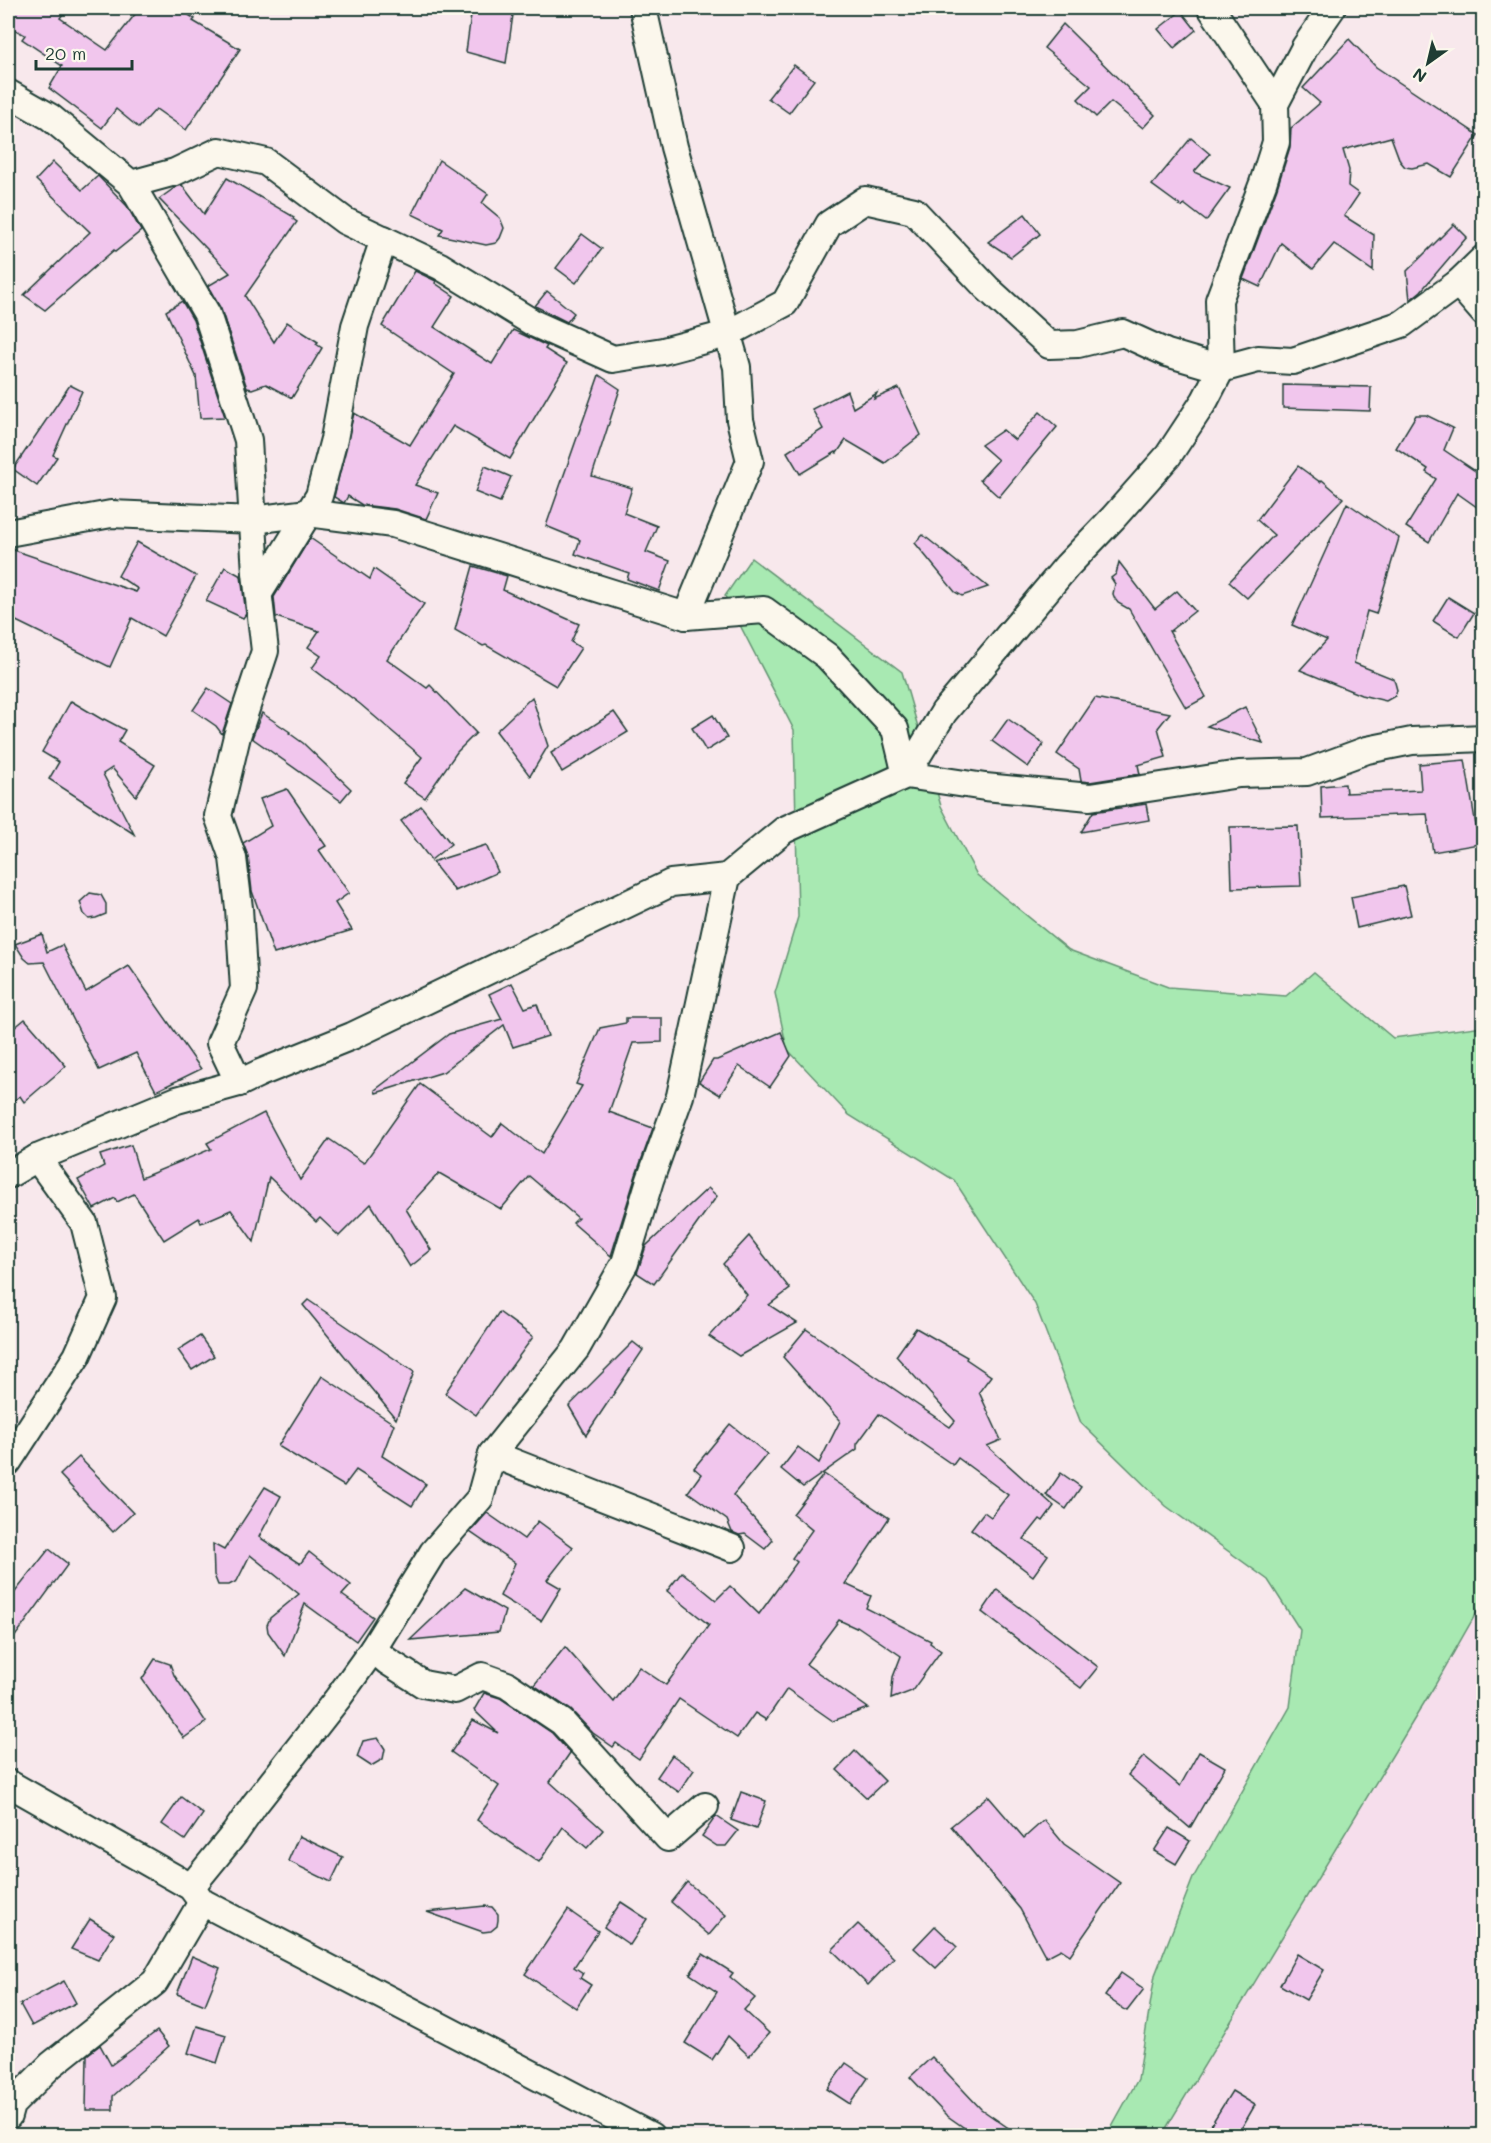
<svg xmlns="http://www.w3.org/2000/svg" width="1491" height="2143" font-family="Mali,sans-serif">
<rect width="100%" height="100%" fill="#f8e8ec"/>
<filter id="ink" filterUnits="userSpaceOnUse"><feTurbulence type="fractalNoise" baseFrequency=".0167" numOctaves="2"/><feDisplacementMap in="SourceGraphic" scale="12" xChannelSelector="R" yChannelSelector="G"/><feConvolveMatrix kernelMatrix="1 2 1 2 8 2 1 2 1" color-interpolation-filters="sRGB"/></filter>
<g filter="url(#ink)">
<path fill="#f6deec" d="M 1483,1601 L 1483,2135 L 1162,2136 L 1435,1685 Z"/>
<path fill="#a8e9b2" stroke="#649373" stroke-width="1.5" d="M 751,558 L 902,672 L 941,806 L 977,875 L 1069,950 L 1168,987 L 1286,996 L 1314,972 L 1393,1038 L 1483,1026 L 1483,1601 L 1435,1685 L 1162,2135 L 1107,2135 L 1138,2079 L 1155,1975 L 1193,1878 L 1290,1707 L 1300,1630 L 1268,1580 L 1166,1506 L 1081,1423 L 1035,1304 L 954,1180 L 849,1115 L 787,1049 L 775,993 L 798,917 L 794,730 L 725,596 Z"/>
<g fill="#f1c6ed" stroke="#1f3d34" stroke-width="1.5">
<path d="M 8,8 L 67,8 L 60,18 L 107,50 L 140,8 L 178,8 L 195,19 L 193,21 L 240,49 L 186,130 L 156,109 L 139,128 L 116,109 L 102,128 L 49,88 L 62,66 L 22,39 L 25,35 L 8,26 Z"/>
<path d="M 472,8 L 514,8 L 506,63 L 466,52 Z"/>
<path d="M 1181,11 L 1196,30 L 1174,48 L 1158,29 Z"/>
<path d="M 1063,24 L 1155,115 L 1143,128 L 1111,102 L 1096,117 L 1078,99 L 1091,86 L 1044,48 Z"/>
<path d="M 1349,39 L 1376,67 L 1478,135 L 1451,177 L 1429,164 L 1412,168 L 1405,167 L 1400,161 L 1391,137 L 1343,150 L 1349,170 L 1348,186 L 1359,194 L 1344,216 L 1374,235 L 1373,271 L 1334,244 L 1313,269 L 1281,243 L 1260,287 L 1243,279 L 1277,188 L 1290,147 L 1291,128 L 1320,103 L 1303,88 Z"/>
<path d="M 794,65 L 814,80 L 789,113 L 768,98 Z"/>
<path d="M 1191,138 L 1210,154 L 1194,172 L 1230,188 L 1206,221 L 1184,204 L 1182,207 L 1152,185 Z"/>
<path d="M 439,160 L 488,194 L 482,203 L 500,218 L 504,228 L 500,238 L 496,243 L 486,245 L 439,235 L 443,229 L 412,214 Z"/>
<path d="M 53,162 L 82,190 L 98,176 L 127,206 L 141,231 L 115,252 L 114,250 L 45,310 L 24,295 L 90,232 L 36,180 Z"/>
<path d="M 227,178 L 294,217 L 293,219 L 297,222 L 245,296 L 274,342 L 287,322 L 318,342 L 316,344 L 322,348 L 292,398 L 266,384 L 252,389 L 247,388 L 221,309 L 208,286 L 230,273 L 159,199 L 176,187 L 182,185 L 204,214 Z"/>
<path d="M 1025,214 L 1040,234 L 1011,257 L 988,242 Z"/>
<path d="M 1454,224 L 1467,237 L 1421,291 L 1410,300 L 1407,271 Z"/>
<path d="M 582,234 L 602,249 L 576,283 L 556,268 Z"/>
<path d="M 415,271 L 436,281 L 435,283 L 454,296 L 434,327 L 492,364 L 513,330 L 547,346 L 545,349 L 567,363 L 510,459 L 453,426 L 415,485 L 438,493 L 426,519 L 395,509 L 362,505 L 348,496 L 344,503 L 334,497 L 354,413 L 410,445 L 454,374 L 382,326 Z"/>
<path d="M 547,291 L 574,313 L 567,322 L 535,306 Z"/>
<path d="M 182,301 L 193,320 L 225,417 L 200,418 L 196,376 L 166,311 Z"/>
<path d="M 599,375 L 620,389 L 592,476 L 632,488 L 624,513 L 657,526 L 646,552 L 670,561 L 659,591 L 627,579 L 629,573 L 575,554 L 580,540 L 546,526 Z"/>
<path d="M 70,385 L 82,391 L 53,455 L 57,457 L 37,486 L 13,469 Z"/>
<path d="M 1283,385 L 1371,387 L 1370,411 L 1283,408 Z"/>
<path d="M 899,388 L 921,435 L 885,463 L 846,440 L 837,453 L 836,452 L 800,474 L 787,452 L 823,429 L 812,409 L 847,391 L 853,408 L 877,393 L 874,399 Z"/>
<path d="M 1040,412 L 1057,427 L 999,497 L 980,480 L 998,460 L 981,445 L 1003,430 L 1015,440 Z"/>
<path d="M 1416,415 L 1426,415 L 1453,428 L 1444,450 L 1484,477 L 1484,512 L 1457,493 L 1429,542 L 1406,527 L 1436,479 L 1426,472 L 1428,469 L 1396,448 Z"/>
<path d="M 485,466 L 511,477 L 500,502 L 475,492 Z"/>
<path d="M 1298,466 L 1320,482 L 1322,480 L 1343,498 L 1247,598 L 1229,582 L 1274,535 L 1257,520 Z"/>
<path d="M 1347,503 L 1399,538 L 1376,614 L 1367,611 L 1354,663 L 1394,679 L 1397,690 L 1395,696 L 1386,701 L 1361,695 L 1300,670 L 1327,640 L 1292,625 Z"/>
<path d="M 923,535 L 988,587 L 962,596 L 955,592 L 915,543 Z"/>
<path d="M 310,538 L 370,579 L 374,569 L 424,604 L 387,659 L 427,688 L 430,685 L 476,733 L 457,752 L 425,798 L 403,783 L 422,757 L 360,704 L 312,668 L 321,656 L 308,647 L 319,631 L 276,617 L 274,597 Z"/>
<path d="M 137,542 L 196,576 L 163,636 L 132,618 L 110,667 L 8,617 L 8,548 L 136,592 L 138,589 L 118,576 Z"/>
<path d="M 1119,562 L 1155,609 L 1177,591 L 1195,611 L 1171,630 L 1172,631 L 1169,631 L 1206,697 L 1186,708 L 1129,609 L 1118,603 L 1115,599 L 1113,594 L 1115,584 L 1111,578 L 1116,574 Z"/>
<path d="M 473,566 L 507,576 L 503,590 L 579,624 L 571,642 L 581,648 L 556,686 L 486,645 L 483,646 L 455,630 Z"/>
<path d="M 225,567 L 241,576 L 246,614 L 243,618 L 206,601 Z"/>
<path d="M 1448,597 L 1474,613 L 1459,637 L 1433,621 Z"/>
<path d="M 208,688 L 232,704 L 222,734 L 216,726 L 193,710 Z"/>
<path d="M 532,697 L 548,746 L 530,776 L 496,731 Z"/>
<path d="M 1095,698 L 1170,713 L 1158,728 L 1166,757 L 1138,765 L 1140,774 L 1090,782 L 1081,781 L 1079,769 L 1057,754 Z"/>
<path d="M 71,701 L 103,720 L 104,719 L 125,730 L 118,742 L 155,765 L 136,796 L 112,768 L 103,774 L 134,834 L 49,779 L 59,762 L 42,752 Z"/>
<path d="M 1245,707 L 1263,743 L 1207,726 Z"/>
<path d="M 614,712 L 628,732 L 562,772 L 551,753 Z"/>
<path d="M 262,713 L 290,732 L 289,733 L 303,743 L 351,789 L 341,801 L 252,738 Z"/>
<path d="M 713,715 L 727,738 L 706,751 L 692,728 Z"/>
<path d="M 1008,719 L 1044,744 L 1028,767 L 992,741 Z"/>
<path d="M 1465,760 L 1479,844 L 1433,852 L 1427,814 L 1322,818 L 1321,786 L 1345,784 L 1346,793 L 1421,790 L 1419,764 Z"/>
<path d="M 287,789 L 326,846 L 319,850 L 349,893 L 335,903 L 352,930 L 274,954 L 252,891 L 248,856 L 243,843 L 271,826 L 260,799 Z"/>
<path d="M 1146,804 L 1149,820 L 1081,832 L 1093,812 Z"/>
<path d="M 421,806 L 451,844 L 431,860 L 401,821 Z"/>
<path d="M 1298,826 L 1301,886 L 1232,888 L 1230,827 Z"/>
<path d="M 486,845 L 498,872 L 455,891 L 432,862 Z"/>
<path d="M 1404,886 L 1411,915 L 1357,928 L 1351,897 Z"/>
<path d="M 90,893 L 101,895 L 106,904 L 106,914 L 96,918 L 89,919 L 84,914 L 80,902 Z"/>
<path d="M 42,934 L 47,952 L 62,945 L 86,992 L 129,966 L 201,1069 L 156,1091 L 136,1053 L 99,1070 L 44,962 L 30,963 L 24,958 L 15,944 Z"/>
<path d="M 512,983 L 525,1008 L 537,1004 L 548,1036 L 513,1047 L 504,1025 L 443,1072 L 376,1093 L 375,1090 L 449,1034 L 502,1019 L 489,994 Z"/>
<path d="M 626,1018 L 662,1018 L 662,1042 L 633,1043 L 609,1112 L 653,1128 L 636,1175 L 611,1256 L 573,1223 L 578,1218 L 529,1176 L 501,1209 L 439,1173 L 406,1209 L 431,1250 L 410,1267 L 371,1204 L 339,1236 L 320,1218 L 316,1222 L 269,1177 L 254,1242 L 231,1210 L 201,1223 L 199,1218 L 164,1240 L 134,1194 L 117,1202 L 115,1198 L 94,1209 L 78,1180 L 104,1166 L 100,1155 L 131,1145 L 141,1178 L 211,1149 L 207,1143 L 264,1113 L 300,1180 L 329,1139 L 364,1163 L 420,1084 L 492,1137 L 502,1123 L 542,1154 L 582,1086 L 576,1084 L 600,1028 L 626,1023 Z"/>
<path d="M 25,1019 L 66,1066 L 24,1102 L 20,1096 L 8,1105 L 8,1033 Z"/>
<path d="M 781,1032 L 791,1056 L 770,1087 L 739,1066 L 720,1095 L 699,1082 L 713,1060 L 717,1060 Z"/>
<path d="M 708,1188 L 717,1196 L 654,1284 L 637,1273 L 646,1246 Z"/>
<path d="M 749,1236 L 790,1289 L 769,1305 L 797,1323 L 739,1356 L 709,1336 L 747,1295 L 723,1264 Z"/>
<path d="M 308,1300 L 414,1372 L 396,1419 L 303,1305 Z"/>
<path d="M 499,1312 L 533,1337 L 476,1415 L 445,1393 Z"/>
<path d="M 916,1328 L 967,1357 L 966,1359 L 991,1376 L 979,1392 L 1001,1440 L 987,1446 L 1054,1506 L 1043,1521 L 1040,1519 L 1024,1539 L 1048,1555 L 1033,1576 L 971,1529 L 984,1512 L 991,1517 L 1008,1495 L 958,1458 L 953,1465 L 879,1414 L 857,1444 L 857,1449 L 803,1487 L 781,1469 L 798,1447 L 819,1463 L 840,1421 L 783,1357 L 806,1329 L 950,1427 L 955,1421 L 896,1356 Z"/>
<path d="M 200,1336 L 214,1356 L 192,1370 L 178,1350 Z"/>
<path d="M 633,1342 L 643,1350 L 586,1435 L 569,1406 Z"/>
<path d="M 322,1376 L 394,1424 L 382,1456 L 426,1484 L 412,1506 L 356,1470 L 344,1486 L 278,1446 Z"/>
<path d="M 730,1424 L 767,1454 L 733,1495 L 773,1540 L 765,1549 L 745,1534 L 739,1535 L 732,1532 L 727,1520 L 688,1492 L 701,1474 L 694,1468 Z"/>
<path d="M 79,1457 L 133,1513 L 113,1532 L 60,1475 Z"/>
<path d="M 1061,1473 L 1081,1487 L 1066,1509 L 1046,1495 Z"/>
<path d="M 824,1474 L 889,1518 L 845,1584 L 871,1596 L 866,1608 L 931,1641 L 930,1643 L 941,1651 L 912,1691 L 891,1699 L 893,1677 L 901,1656 L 857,1626 L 856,1628 L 839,1620 L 806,1664 L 868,1708 L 833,1721 L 787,1689 L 766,1720 L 755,1713 L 737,1738 L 679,1699 L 639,1759 L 616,1743 L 613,1747 L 593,1733 L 571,1710 L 534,1685 L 565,1647 L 614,1702 L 639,1667 L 666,1685 L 709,1625 L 667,1591 L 682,1572 L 716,1600 L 730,1586 L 759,1614 L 797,1562 L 792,1558 L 812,1530 L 793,1514 Z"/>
<path d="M 265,1487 L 281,1496 L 259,1537 L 300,1564 L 309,1552 L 351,1585 L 342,1595 L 373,1617 L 356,1641 L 305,1604 L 285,1656 L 268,1632 L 267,1625 L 270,1618 L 299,1594 L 250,1555 L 237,1581 L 229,1585 L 218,1585 L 214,1575 L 213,1544 L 224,1550 Z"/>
<path d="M 487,1513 L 524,1539 L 538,1521 L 573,1547 L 547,1580 L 561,1588 L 541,1621 L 500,1596 L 515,1563 L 470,1532 Z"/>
<path d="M 49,1549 L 68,1564 L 8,1646 L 8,1601 Z"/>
<path d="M 465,1588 L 505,1611 L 499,1632 L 410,1640 Z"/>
<path d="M 997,1590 L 1098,1667 L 1081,1688 L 982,1612 Z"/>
<path d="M 155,1659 L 170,1664 L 174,1675 L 206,1722 L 184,1738 L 142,1679 Z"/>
<path d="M 484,1693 L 500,1698 L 552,1733 L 570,1753 L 550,1782 L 603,1830 L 587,1848 L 563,1827 L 539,1862 L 477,1820 L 499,1786 L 451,1752 L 473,1720 L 498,1733 L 474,1710 Z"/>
<path d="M 378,1738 L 385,1749 L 383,1759 L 371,1766 L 357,1757 L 363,1741 Z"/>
<path d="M 855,1751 L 885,1781 L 867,1798 L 837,1770 Z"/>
<path d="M 1199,1752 L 1225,1767 L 1190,1828 L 1128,1775 L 1144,1756 L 1180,1786 Z"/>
<path d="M 672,1755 L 694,1770 L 679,1792 L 657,1777 Z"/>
<path d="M 741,1792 L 766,1801 L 756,1829 L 731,1820 Z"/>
<path d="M 988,1796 L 1024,1838 L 1044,1820 L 1064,1844 L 1120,1883 L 1070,1955 L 1061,1949 L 1046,1957 L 1020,1909 L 951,1826 Z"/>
<path d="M 181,1797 L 203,1814 L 185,1840 L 162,1824 Z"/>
<path d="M 716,1816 L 738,1831 L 726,1846 L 717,1846 L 702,1836 Z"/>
<path d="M 1169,1828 L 1190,1841 L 1176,1864 L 1154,1851 Z"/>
<path d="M 299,1836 L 343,1857 L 331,1882 L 288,1861 Z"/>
<path d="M 687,1882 L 726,1915 L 709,1935 L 671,1902 Z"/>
<path d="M 621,1902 L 647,1919 L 630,1945 L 604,1927 Z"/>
<path d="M 485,1906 L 492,1907 L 498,1914 L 498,1920 L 497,1926 L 491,1931 L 483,1932 L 427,1912 Z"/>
<path d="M 568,1910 L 598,1931 L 574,1967 L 583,1973 L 580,1978 L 591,1985 L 576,2008 L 525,1974 Z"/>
<path d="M 90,1919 L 114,1934 L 98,1960 L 71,1949 Z"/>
<path d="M 858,1924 L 894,1958 L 868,1985 L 832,1950 Z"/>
<path d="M 935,1926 L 957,1947 L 936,1968 L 914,1948 Z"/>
<path d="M 703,1954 L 733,1973 L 730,1977 L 755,1998 L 744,2010 L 769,2033 L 749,2056 L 728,2036 L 712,2060 L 685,2043 L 717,1992 L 690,1974 Z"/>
<path d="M 1297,1954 L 1324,1970 L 1306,2000 L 1280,1985 Z"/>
<path d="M 192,1956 L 220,1968 L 205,2005 L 177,1994 Z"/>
<path d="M 1121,1973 L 1144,1989 L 1127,2011 L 1105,1996 Z"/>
<path d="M 64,1981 L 76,2003 L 32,2026 L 20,2004 Z"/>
<path d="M 197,2026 L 226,2035 L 217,2063 L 188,2053 Z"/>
<path d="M 157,2031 L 169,2046 L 113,2096 L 113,2110 L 86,2110 L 87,2055 L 100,2045 L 111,2065 Z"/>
<path d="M 932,2057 L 981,2109 L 1020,2136 L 976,2136 L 946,2115 L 910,2077 Z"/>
<path d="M 846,2063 L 868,2078 L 850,2104 L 827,2089 Z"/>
<path d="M 1232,2091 L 1255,2105 L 1237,2136 L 1204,2136 Z"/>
</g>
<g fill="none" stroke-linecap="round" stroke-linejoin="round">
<g stroke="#1f3d34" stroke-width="30">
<g id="minor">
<path d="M 643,8 L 674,147 L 737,367 L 740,420 L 750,461 L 686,616"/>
<path d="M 1211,8 L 1275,104"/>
<path d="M 8,93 L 50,117 L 131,184 L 175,172 L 219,151 L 266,162 L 345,221 L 440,266 L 535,324 L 613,359 L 663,351 L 727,334 L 785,303 L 829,224 L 865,200 L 914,211 L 987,288 L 1049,345 L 1078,344 L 1123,333 L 1167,353 L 1221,369 L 1258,359 L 1293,361 L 1402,324 L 1458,283 L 1484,258"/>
<path d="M 131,184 L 207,314 L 248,440 L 256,573 L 265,651 L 237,736 L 218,816 L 233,858 L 239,908 L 244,989 L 220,1043 L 239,1083"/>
<path d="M 1458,283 L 1484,313"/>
<path d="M 8,533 L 111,514 L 253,520 L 308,513 L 393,524 L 686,616 L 764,610 L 827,656 L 895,729 L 906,775"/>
<path d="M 259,593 L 319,496 L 334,439 L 355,326 L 384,239"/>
<path d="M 906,775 L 944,712 L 1067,566 L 1113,518 L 1168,456 L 1205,400 L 1221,369 L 1219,300 L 1263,183 L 1276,142 L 1275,104 L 1305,47 L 1332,8"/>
<path d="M 8,1175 L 37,1158 L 177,1100 L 239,1083 L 260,1073 L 352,1036 L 671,883 L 727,877 L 784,830 L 906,775 L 985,787 L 1090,797 L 1239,774 L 1307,772 L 1367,750 L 1412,741 L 1484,738"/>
<path d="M 492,1454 L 732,1548"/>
<path d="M 8,1462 L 77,1356 L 103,1298 L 84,1223 L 37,1158"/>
<path d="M 373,1649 L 387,1661 L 423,1684 L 455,1690 L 482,1676 L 507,1685 L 562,1722 L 668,1838 L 705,1806"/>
<path d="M 8,1783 L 191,1887 L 202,1902 L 651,2136"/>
<path d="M 191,1887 L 235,1833 L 255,1804 L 338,1698 L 373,1649 L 433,1552 L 480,1498 L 492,1454 L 576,1349 L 625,1263 L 650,1180 L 680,1096 L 727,877"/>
<path d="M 8,2116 L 11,2105 L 51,2065 L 155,1982 L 202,1902"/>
</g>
</g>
<use href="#minor" stroke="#fbf7ec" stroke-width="26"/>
</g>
</g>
<rect width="1491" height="2143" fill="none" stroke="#fbf7ec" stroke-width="30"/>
<rect x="15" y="15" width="1461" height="2113" fill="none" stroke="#1f3d34" stroke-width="2" filter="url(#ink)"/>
<g transform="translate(1428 63) rotate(214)" stroke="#fbf7ec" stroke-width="4.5" paint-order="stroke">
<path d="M0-4.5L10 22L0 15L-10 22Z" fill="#1f3d34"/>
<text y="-9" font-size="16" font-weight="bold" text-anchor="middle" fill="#1f3d34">N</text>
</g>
<path d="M36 60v9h96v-9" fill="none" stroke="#1f3d34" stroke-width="3"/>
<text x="45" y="60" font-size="18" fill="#1f3d34" stroke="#fbf7ec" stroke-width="4.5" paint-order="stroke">20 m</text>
</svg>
